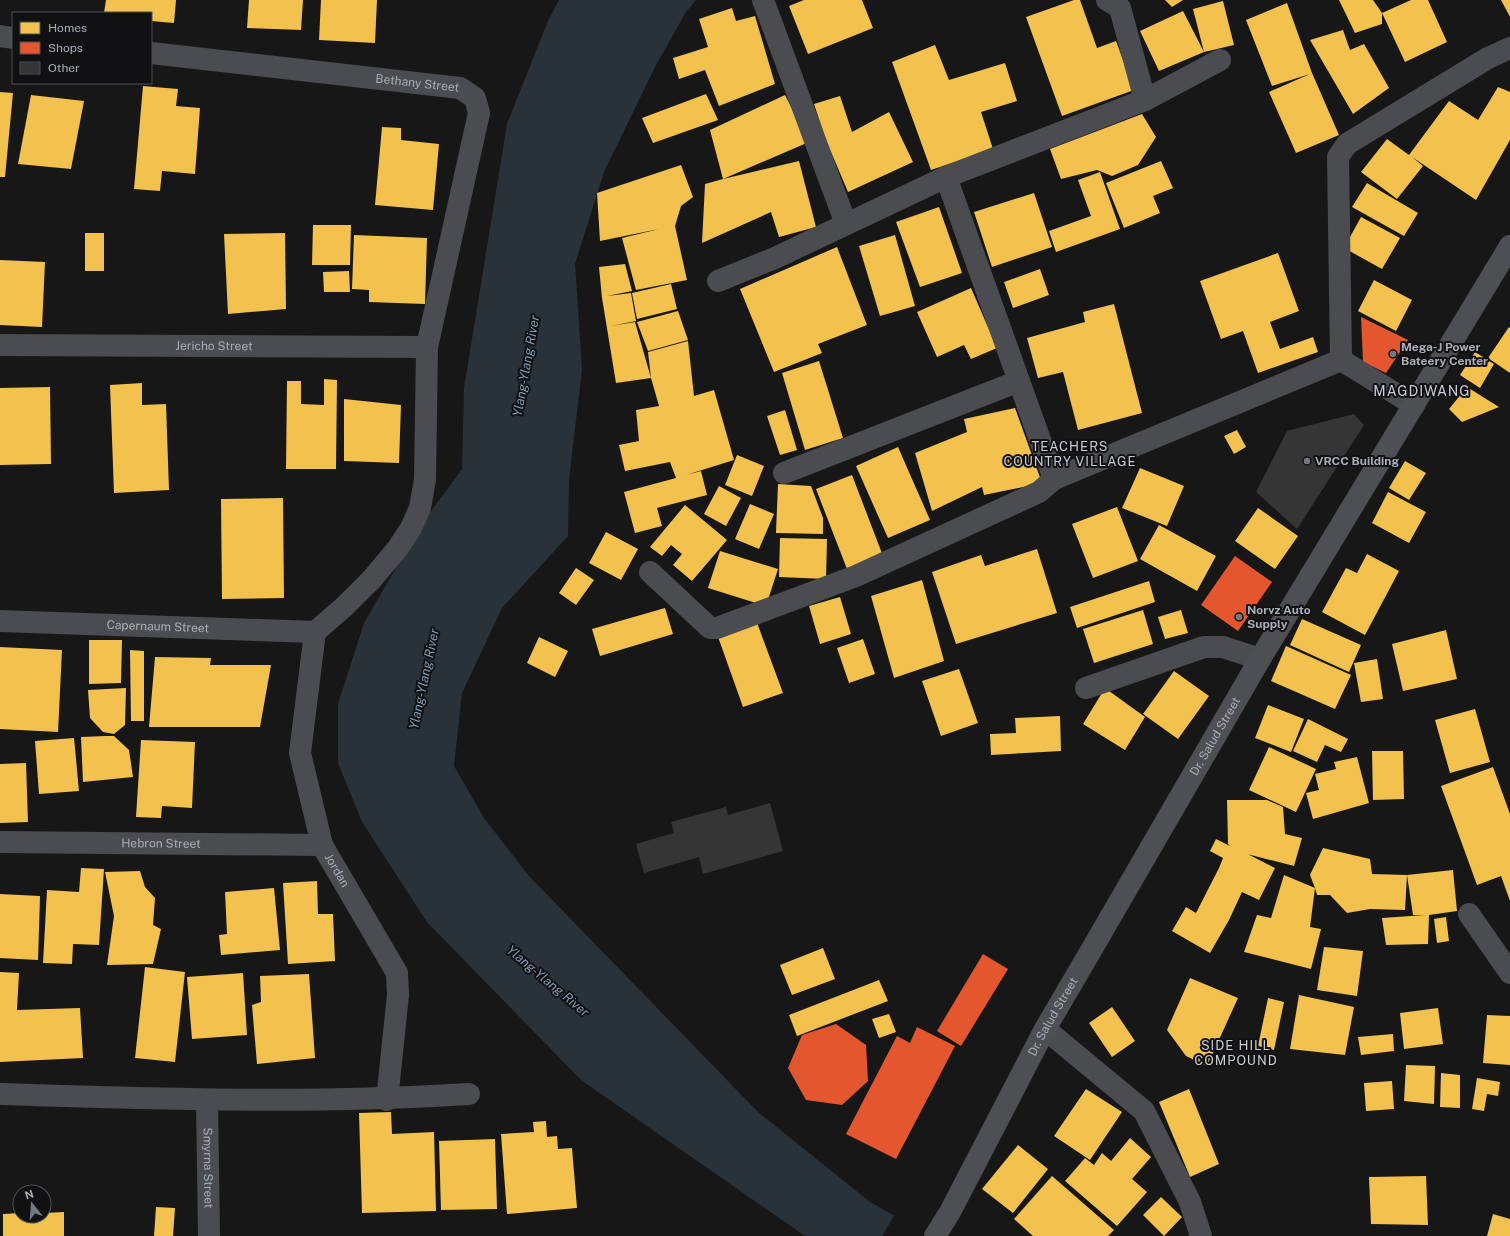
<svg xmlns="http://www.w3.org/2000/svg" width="1510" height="1236" font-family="'Public Sans',sans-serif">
<rect width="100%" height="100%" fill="#171717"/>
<path fill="#2a3239" d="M 559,0 L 696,0 L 686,12 L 656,65 L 604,172 L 575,264 L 582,369 L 569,480 L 568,536 L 502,608 L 462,693 L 454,766 L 484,818 L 529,876 L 758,1112 L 870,1202 L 930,1236 L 805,1236 L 581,1080 L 427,922 L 362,822 L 338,763 L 338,704 L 364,623 L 421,525 L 462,469 L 464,388 L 507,124 L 548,21 Z"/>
<path fill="#171717" d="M 895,1214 L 931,1234 L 932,1236 L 882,1236 Z"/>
<g fill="#f2c14e">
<path d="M 106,0 L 176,0 L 174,23 L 151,21 L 151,13 L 104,13 Z"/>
<path d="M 249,0 L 303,0 L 301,30 L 247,28 Z"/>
<path d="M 321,0 L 377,0 L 375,43 L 319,40 Z"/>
<path d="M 804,0 L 862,0 L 873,28 L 808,54 L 789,6 Z"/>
<path d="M 1074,0 L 1080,0 L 1097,48 L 1116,41 L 1134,90 L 1062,116 L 1026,17 Z"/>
<path d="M 1165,0 L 1183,0 L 1172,7 Z"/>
<path d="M 1339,0 L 1373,0 L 1382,13 L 1382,24 L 1355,33 Z"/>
<path d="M 1411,0 L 1428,0 L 1447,42 L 1405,62 L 1382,13 Z"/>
<path d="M 1501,0 L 1510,0 L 1510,17 Z"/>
<path d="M 1223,1 L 1234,45 L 1204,52 L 1159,71 L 1140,31 L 1183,11 L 1204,52 L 1193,9 Z"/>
<path d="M 1287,3 L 1312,73 L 1339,135 L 1296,153 L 1269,92 L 1310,74 L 1272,86 L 1246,20 Z"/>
<path d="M 732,8 L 736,21 L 755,16 L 775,84 L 719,106 L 705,70 L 679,79 L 673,58 L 708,47 L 699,19 Z"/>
<path d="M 1343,30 L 1350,50 L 1364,44 L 1389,88 L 1353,114 L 1310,40 Z"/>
<path d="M 935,45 L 949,80 L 1005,63 L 1017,101 L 981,112 L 993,149 L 931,170 L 892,62 Z"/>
<path d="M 143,86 L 178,89 L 176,106 L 200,108 L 195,174 L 162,171 L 160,191 L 134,189 Z"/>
<path d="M 1498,87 L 1510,92 L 1510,140 L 1476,200 L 1412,157 L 1423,166 L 1397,199 L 1361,172 L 1387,139 L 1409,155 L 1449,101 L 1478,120 Z"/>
<path d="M 0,92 L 13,93 L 5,177 L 0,177 Z"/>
<path d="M 706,94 L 718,120 L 653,143 L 642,118 Z"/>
<path d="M 31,95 L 84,101 L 71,169 L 18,164 Z"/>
<path d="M 785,95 L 809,142 L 723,179 L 799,161 L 816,227 L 779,237 L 771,212 L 702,243 L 705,184 L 723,179 L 710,130 Z"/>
<path d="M 840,96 L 852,132 L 889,112 L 913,162 L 848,192 L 826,140 L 814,104 Z"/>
<path d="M 1142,114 L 1156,137 L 1138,165 L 1112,176 L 1097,170 L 1061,179 L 1050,149 Z"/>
<path d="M 382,127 L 401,128 L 401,140 L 439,144 L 433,210 L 375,205 Z"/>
<path d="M 1161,161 L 1173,188 L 1153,196 L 1160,213 L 1124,228 L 1106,183 Z"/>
<path d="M 681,165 L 693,197 L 681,206 L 675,226 L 687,280 L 636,290 L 622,238 L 659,229 L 600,241 L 597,193 Z"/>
<path d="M 1100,172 L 1120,229 L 1056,252 L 1049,231 L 1091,216 L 1078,180 Z"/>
<path d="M 1367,183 L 1418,213 L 1404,236 L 1352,207 Z"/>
<path d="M 1034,193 L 1052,247 L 992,267 L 974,212 Z"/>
<path d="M 939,207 L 962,273 L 920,287 L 896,222 Z"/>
<path d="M 1361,217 L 1400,238 L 1382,269 L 1344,248 Z"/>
<path d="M 313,225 L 351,225 L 350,265 L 312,265 Z"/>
<rect x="85" y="233" width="19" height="38"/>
<path d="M 285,233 L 286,309 L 228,314 L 224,234 Z"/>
<path d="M 354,235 L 427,238 L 425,304 L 369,302 L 369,290 L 352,289 Z"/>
<path d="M 895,235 L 915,306 L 880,316 L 859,246 Z"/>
<path d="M 837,247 L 867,325 L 818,344 L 822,353 L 774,372 L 740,289 Z"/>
<path d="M 1278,253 L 1299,311 L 1270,322 L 1280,349 L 1313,337 L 1318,352 L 1258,373 L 1243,331 L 1221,339 L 1200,281 Z"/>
<path d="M 0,260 L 45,262 L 42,327 L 0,325 Z"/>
<path d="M 625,264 L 632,291 L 607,296 L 631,293 L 636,321 L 611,326 L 635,322 L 651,378 L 648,352 L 688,341 L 694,396 L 714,390 L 734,460 L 686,475 L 701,471 L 707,495 L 657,508 L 662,526 L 635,533 L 624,492 L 676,478 L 670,462 L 625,471 L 619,445 L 639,441 L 636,410 L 659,406 L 651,378 L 616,383 L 602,298 L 599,267 Z"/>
<path d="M 1040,269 L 1049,295 L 1013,308 L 1004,282 Z"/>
<path d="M 349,271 L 350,292 L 324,292 L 323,272 Z"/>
<path d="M 1374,280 L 1412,300 L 1396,331 L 1358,311 Z"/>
<path d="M 671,284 L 677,309 L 637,319 L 632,293 Z"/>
<path d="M 971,288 L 997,348 L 971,359 L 964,345 L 937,357 L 917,312 Z"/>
<path d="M 1114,304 L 1142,413 L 1078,430 L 1063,372 L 1038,378 L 1027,338 L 1085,322 L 1083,312 Z"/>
<path d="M 678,311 L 688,340 L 648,351 L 637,322 Z"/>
<path d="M 1509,327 L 1510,328 L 1510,373 L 1488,358 Z"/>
<path d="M 1475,352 L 1494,364 L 1480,388 L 1460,375 Z"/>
<path d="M 819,361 L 843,438 L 805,450 L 782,373 Z"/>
<path d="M 324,379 L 337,380 L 336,469 L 286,469 L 287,381 L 301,381 L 301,404 L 324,405 Z"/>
<path d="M 142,383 L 142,405 L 166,404 L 169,490 L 114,493 L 110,385 Z"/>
<path d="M 50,387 L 51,464 L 0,465 L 0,388 Z"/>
<path d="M 1467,387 L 1499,407 L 1462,422 L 1449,409 Z"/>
<path d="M 344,399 L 401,405 L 399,463 L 344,461 Z"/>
<path d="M 1015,408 L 1042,483 L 984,495 L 982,487 L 932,511 L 915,453 L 967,432 L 964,419 Z"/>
<path d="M 785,410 L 797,450 L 780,455 L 767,416 Z"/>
<path d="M 1237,430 L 1246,447 L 1234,454 L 1224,436 Z"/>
<path d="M 898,447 L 930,520 L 888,538 L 856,466 Z"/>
<path d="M 737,455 L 764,466 L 752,496 L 725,485 Z"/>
<path d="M 1405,461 L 1426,473 L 1409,500 L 1389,488 Z"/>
<path d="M 1140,468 L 1184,486 L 1167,526 L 1122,508 Z"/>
<path d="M 852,475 L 883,556 L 847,569 L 816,489 Z"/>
<path d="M 778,484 L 811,486 L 823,518 L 823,534 L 776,533 Z"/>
<path d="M 719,486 L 741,498 L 726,526 L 704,514 Z"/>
<path d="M 1388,492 L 1426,512 L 1409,543 L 1372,523 Z"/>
<path d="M 283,498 L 284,598 L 222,599 L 221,499 Z"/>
<path d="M 750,504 L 774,514 L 759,549 L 735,539 Z"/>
<path d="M 685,505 L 727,540 L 692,581 L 673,565 L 682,554 L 671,545 L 662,556 L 650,547 Z"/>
<path d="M 1117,507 L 1138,561 L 1093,578 L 1072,524 Z"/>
<path d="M 1258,508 L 1298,536 L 1275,569 L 1235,541 Z"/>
<path d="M 1159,525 L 1216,556 L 1197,591 L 1140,559 Z"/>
<path d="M 606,532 L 638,549 L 621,580 L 589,563 Z"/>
<path d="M 780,538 L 827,539 L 826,579 L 779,577 Z"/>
<path d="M 1037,549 L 1057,613 L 956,644 L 932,572 L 981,555 L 985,566 Z"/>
<path d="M 720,551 L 778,569 L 766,606 L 708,588 Z"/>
<path d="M 1367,554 L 1399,571 L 1365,635 L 1322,612 L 1346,568 L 1357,573 Z"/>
<path d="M 576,568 L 594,580 L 576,605 L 559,593 Z"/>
<path d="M 922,580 L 944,661 L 894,678 L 871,596 Z"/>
<path d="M 1149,581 L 1155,602 L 1077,628 L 1070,607 Z"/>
<path d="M 840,597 L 851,634 L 820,644 L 809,606 Z"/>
<path d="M 665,608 L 673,634 L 600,656 L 592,629 Z"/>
<path d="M 1143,610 L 1153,644 L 1094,663 L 1083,629 Z"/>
<path d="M 1181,610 L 1188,633 L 1165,639 L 1158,617 Z"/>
<path d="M 1302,619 L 1361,645 L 1349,672 L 1290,645 Z"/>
<path d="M 756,620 L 783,693 L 743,707 L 717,634 Z"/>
<path d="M 1446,630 L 1457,679 L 1403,691 L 1392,644 Z"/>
<path d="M 539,637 L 568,651 L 555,677 L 527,663 Z"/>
<path d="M 863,639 L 875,674 L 849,683 L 837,648 Z"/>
<path d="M 89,640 L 122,640 L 121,683 L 89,684 Z"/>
<path d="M 1286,646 L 1351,675 L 1335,709 L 1271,681 Z"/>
<path d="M 0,647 L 62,650 L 58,732 L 0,729 Z"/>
<path d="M 130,650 L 144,651 L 144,721 L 131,721 Z"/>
<path d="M 155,657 L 211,658 L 210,665 L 271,665 L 260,727 L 149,727 Z"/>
<path d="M 1377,659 L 1383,699 L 1361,702 L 1354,663 Z"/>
<path d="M 959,669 L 978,723 L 941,736 L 922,681 Z"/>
<path d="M 1174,671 L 1209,696 L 1178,739 L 1143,714 Z"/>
<path d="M 126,688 L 125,725 L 114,734 L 103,732 L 90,718 L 88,690 Z"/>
<path d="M 1105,688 L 1145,717 L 1125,750 L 1083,724 Z"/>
<path d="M 1268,705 L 1304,719 L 1291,752 L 1255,738 Z"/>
<path d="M 1475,709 L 1490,762 L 1450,773 L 1435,720 Z"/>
<path d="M 1060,716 L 1061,751 L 991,755 L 990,734 L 1016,733 L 1015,718 Z"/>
<path d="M 1308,719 L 1348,739 L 1341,752 L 1325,745 L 1317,762 L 1293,751 Z"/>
<path d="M 106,736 L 114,736 L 129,750 L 133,777 L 83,782 L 81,737 Z"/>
<path d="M 74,738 L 79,791 L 39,794 L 35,741 Z"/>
<path d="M 141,740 L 195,742 L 192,808 L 162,806 L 161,818 L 136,817 Z"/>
<path d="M 1269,747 L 1316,769 L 1296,812 L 1249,790 Z"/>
<path d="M 1372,751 L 1403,751 L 1404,799 L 1373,800 Z"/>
<path d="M 1357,757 L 1369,803 L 1313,819 L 1306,793 L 1319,790 L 1315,774 L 1336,769 L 1334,762 Z"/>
<path d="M 26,763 L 28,822 L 0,823 L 0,764 Z"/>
<path d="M 1493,767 L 1510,814 L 1510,901 L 1501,876 L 1477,885 L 1441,786 Z"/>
<path d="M 1227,800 L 1267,800 L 1283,807 L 1285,834 L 1302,838 L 1294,866 L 1247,854 L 1234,847 L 1275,868 L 1259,900 L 1242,892 L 1229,920 L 1210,953 L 1172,931 L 1186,907 L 1196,913 L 1219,868 L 1223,858 L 1210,851 L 1216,839 L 1230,846 L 1228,844 Z"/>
<path d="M 1323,848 L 1370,859 L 1372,874 L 1407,875 L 1405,910 L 1370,909 L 1347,913 L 1330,895 L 1317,895 L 1315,888 L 1310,927 L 1321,929 L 1311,969 L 1244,952 L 1257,915 L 1271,918 L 1284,875 L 1315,888 L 1310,875 Z"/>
<path d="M 81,868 L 104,869 L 99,945 L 73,944 L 72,964 L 43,963 L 47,890 L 79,892 Z"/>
<path d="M 1453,870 L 1457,911 L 1429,915 L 1428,944 L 1386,945 L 1382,918 L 1425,915 L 1413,915 L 1407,875 Z"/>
<path d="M 140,871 L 145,887 L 155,898 L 153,925 L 161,929 L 153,964 L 107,965 L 114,916 L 105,872 Z"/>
<path d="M 317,881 L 318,914 L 333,914 L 335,961 L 288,964 L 283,883 Z"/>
<path d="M 274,888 L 280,950 L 221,955 L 219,935 L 227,934 L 225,892 Z"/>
<path d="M 0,894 L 40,896 L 38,960 L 0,958 Z"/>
<path d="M 1446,917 L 1449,941 L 1437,943 L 1434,919 Z"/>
<path d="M 1324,947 L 1363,951 L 1357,996 L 1317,990 Z"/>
<path d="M 823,948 L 835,979 L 792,995 L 780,965 Z"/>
<path d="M 145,967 L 185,972 L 175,1062 L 135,1058 Z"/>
<path d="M 0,972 L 19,973 L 17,1010 L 80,1008 L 83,1058 L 0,1062 Z"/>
<path d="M 243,973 L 247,1035 L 192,1039 L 187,977 Z"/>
<path d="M 309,974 L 315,1058 L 257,1064 L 252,1005 L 261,1002 L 260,976 Z"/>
<path d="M 1190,978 L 1238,998 L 1207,1066 L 1186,1056 L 1167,1030 Z"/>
<path d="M 879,980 L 888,1001 L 797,1036 L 789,1015 Z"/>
<path d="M 1299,995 L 1354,1007 L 1345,1055 L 1290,1049 Z"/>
<path d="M 1268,998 L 1284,1002 L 1274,1050 L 1258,1046 Z"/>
<path d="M 1112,1007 L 1135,1041 L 1112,1057 L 1089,1023 Z"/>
<path d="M 1438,1008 L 1443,1044 L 1404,1049 L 1400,1013 Z"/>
<path d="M 889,1014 L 896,1032 L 879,1038 L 872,1019 Z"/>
<path d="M 1487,1015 L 1510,1016 L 1510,1065 L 1483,1063 Z"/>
<path d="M 1393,1034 L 1394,1051 L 1361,1055 L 1358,1037 Z"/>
<path d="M 1406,1065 L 1435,1066 L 1434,1104 L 1404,1101 Z"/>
<path d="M 1441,1073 L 1460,1075 L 1460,1108 L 1440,1107 Z"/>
<path d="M 1477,1078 L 1500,1082 L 1498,1096 L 1487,1094 L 1484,1111 L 1472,1109 Z"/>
<path d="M 1392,1081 L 1394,1109 L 1366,1111 L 1364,1083 Z"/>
<path d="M 1086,1089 L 1122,1112 L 1090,1160 L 1054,1136 Z"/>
<path d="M 1189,1089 L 1219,1164 L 1190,1177 L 1159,1102 Z"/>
<path d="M 391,1112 L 392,1134 L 434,1132 L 436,1211 L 362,1213 L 359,1113 Z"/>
<path d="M 546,1121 L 547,1137 L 557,1136 L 558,1149 L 572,1148 L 577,1208 L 507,1214 L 501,1134 L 534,1132 L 533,1122 Z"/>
<path d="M 1130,1138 L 1151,1157 L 1132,1179 L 1147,1192 L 1117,1226 L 1065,1181 L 1085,1158 L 1094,1165 L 1102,1153 L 1111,1161 Z"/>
<path d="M 495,1139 L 497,1209 L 441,1210 L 439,1141 Z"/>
<path d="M 1018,1145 L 1048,1169 L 1013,1213 L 982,1189 Z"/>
<path d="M 1052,1176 L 1114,1230 L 1108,1236 L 1033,1236 L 1014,1219 Z"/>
<path d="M 1426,1176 L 1428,1225 L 1371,1224 L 1369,1177 Z"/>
<path d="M 1161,1197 L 1182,1217 L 1164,1236 L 1143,1215 Z"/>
<path d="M 156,1207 L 175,1208 L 173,1236 L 154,1236 Z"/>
<path d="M 64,1212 L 64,1236 L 3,1236 L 3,1214 L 20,1213 L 20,1216 L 44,1216 L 44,1213 Z"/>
<path d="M 1493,1214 L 1510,1219 L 1510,1236 L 1487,1236 Z"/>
</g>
<g fill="#e4572e">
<path d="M 1361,317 L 1408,340 L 1386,373 L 1363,362 Z"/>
<path d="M 1235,556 L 1272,582 L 1238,631 L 1201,605 Z"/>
<path d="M 983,954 L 1008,969 L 961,1046 L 937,1031 Z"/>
<path d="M 836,1024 L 866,1045 L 868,1081 L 842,1105 L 806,1100 L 788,1068 L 802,1035 Z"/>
<path d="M 917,1027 L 955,1046 L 896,1159 L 846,1134 L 897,1036 L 910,1043 Z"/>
</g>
<g fill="#353536">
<path d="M 1354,414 L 1364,425 L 1297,529 L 1256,492 L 1287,431 Z"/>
<path d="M 770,803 L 783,851 L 703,874 L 699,857 L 644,873 L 636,844 L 674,833 L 671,822 L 726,807 L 728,815 Z"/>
</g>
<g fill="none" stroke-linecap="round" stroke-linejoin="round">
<g stroke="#4b4c50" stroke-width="22">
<path d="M 763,0 L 846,224"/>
<path d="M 1107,0 L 1120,8 L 1145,100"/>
<path d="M 0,36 L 13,38"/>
<path id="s1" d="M 151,53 L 460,88 L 475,98 L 479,113 L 427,347 L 425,479 L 420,508 L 411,528 L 398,548 L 372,579 L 345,606 L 315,632"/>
<path d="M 946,177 L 1054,479"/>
<path d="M 718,281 L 775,258 L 946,177 L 1145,100 L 1220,60"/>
<path id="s2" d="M 0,345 L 427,347"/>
<path d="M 1341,360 L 1338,157 L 1347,144 L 1488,58 L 1510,48"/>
<path d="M 784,473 L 1019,381"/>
<path d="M 650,572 L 710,628 L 717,628 L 856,576 L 1039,492 L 1054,479 L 1341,360 L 1414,405"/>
<path id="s3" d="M 0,621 L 315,632"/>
<path id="s4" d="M 315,632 L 300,753 L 322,845 L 397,973 L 398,995 L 387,1100"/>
<path d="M 1086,688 L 1204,647 L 1223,647 L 1260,659"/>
<path id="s5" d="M 0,842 L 322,845"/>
<path d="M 1469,914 L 1510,973"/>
<path d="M 1045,1029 L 1144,1111 L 1190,1202 L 1201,1236"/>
<path d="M 0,1094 C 156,1099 313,1104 469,1094"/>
<path id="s6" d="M 207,1100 L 209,1236"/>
</g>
<path stroke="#4d4f52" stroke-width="22" id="s7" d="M 935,1236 L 950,1212 L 1045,1029 L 1089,954 L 1260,659 L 1510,246"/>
</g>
<g fill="#757880" stroke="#111113" stroke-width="1.5">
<circle cx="1393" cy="354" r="4"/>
<circle cx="1307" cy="461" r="4"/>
<circle cx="1239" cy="617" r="4"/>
</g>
<g text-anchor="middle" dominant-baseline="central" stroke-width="4" stroke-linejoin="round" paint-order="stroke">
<g font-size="12" fill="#a8adb8" stroke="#111113">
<text stroke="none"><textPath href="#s1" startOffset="268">Bethany Street</textPath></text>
<text stroke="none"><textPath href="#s2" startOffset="214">Jericho Street</textPath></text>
<text stroke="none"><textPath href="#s3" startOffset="158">Capernaum Street</textPath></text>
<text stroke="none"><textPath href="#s7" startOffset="573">Dr. Salud Street</textPath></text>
<text stroke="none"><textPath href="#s5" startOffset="161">Hebron Street</textPath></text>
<text stroke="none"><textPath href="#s4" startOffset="246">Jordan</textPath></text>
<text stroke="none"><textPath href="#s7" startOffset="249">Dr. Salud Street</textPath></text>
<text stroke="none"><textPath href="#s6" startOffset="68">Smyrna Street</textPath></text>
</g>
<g font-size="12" font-weight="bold" fill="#a8adb8" stroke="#111113" text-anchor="start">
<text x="1401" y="347">Mega-J Power<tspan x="1401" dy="14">Bateery Center</tspan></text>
<text x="1315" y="461">VRCC Building</text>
<text x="1247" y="610">Norvz Auto<tspan x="1247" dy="14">Supply</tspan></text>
</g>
<g font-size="13" font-style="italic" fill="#7f9bb3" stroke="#111113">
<text transform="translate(526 366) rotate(-80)">Ylang-Ylang River</text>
<text transform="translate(424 679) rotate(-78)">Ylang-Ylang River</text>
<text transform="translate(548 981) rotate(40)">Ylang-Ylang River</text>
</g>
<g font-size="13" letter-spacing="1" fill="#c9ccd4" stroke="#111113">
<text x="1070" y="446">TEACHERS<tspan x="1070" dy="15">COUNTRY VILLAGE</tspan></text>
<text x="1236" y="1045">SIDE HILL<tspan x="1236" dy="15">COMPOUND</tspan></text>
</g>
<g font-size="14" letter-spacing="1" fill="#c9ccd4" stroke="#111113">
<text x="1422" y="391">MAGDIWANG</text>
</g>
</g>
<rect x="12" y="12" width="140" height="72" fill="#111113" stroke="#4d4f55"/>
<rect x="20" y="22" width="20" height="12" fill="#f2c14e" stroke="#4d4f55"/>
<text x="48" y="32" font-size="12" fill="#a8adb8">Homes</text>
<rect x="20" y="42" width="20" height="12" fill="#e4572e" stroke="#4d4f55"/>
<text x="48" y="52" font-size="12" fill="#a8adb8">Shops</text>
<rect x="20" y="62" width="20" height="12" fill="#353536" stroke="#4d4f55"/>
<text x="48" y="72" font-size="12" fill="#a8adb8">Other</text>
<g transform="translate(32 1204) rotate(343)"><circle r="19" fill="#111113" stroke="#4d4f55"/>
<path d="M0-3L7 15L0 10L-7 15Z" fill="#757880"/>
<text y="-6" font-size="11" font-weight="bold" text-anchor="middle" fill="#a8adb8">N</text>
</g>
</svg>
